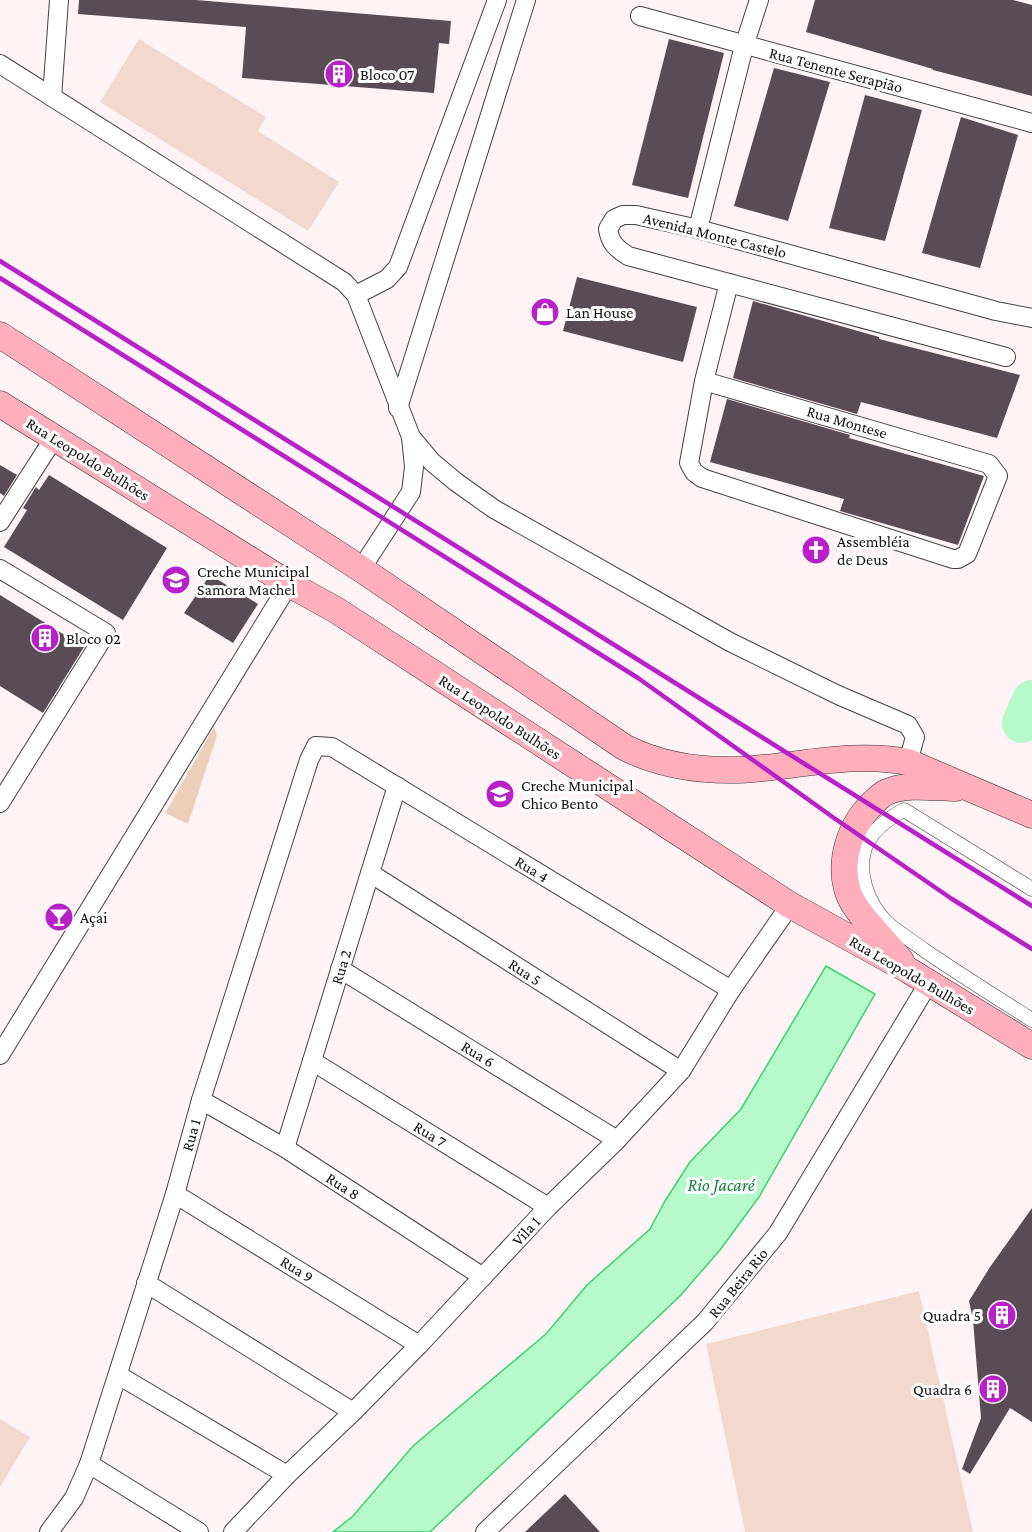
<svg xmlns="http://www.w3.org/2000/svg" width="1032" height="1532" font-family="'Crimson Pro',serif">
<rect width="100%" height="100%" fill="#fff3f6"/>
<path fill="#ecd0ba" d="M 214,727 L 217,736 L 188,824 L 165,813 Z"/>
<g fill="#f3d8cd">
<path d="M 139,39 L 266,117 L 258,131 L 339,182 L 308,231 L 100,102 Z"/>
<path d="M 919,1291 L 973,1532 L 745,1532 L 706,1344 Z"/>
<path d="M 0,1419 L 30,1437 L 0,1487 Z"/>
</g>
<path fill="#b6f9cb" stroke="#39d36f" stroke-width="1.5" d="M 826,966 L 875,994 L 759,1197 L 720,1250 L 680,1296 L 430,1532 L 333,1532 L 353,1516 L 413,1446 L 546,1334 L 587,1285 L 650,1229 L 665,1201 L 690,1162 L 741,1109 Z"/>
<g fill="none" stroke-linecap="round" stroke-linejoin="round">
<path stroke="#b6f9cb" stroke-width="40" d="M 1022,723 L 1032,700"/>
</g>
<g fill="#594c55">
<path d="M 79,0 L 196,0 L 451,21 L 449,44 L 439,43 L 434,93 L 242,78 L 246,27 L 78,14 Z"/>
<path d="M 815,0 L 1013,0 L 1032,5 L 1032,96 L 933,70 L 933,69 L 806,32 Z"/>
<path d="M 669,39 L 724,53 L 688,198 L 632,185 Z"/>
<path d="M 774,68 L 830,82 L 788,221 L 734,206 Z"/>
<path d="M 865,95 L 922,110 L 885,241 L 829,228 Z"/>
<path d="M 961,117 L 1018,135 L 980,268 L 922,253 Z"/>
<path d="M 577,277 L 697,307 L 683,362 L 563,331 Z"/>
<path d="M 753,301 L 879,337 L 879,339 L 1020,375 L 997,438 L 861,402 L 857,414 L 733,378 Z"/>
<path d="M 727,399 L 850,435 L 849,438 L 984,476 L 958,545 L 840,511 L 844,499 L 710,462 Z"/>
<path d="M 0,465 L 17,475 L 4,496 L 0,493 Z"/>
<path d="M 49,475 L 167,548 L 123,620 L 4,547 L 27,510 L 23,508 L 36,487 L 39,490 Z"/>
<path d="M 210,575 L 258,604 L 233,643 L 184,613 Z"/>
<path d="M 0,595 L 84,647 L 43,713 L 0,686 Z"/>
<path d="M 1032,1208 L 1032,1422 L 1010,1408 L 970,1474 L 962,1469 L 981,1418 L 973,1320 L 969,1301 L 990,1267 Z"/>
<path d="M 565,1494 L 600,1532 L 525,1532 Z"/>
</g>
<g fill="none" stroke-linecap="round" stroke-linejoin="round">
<g stroke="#434343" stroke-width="15">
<path id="pedestrian" d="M 1032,889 L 904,810 C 891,817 874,829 867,843 C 855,870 867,903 887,923 C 899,933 912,941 924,950 C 959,974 996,997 1032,1020"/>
</g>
<g stroke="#434343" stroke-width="20">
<g id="minor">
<path d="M 640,16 L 1032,123"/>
<path d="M 0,64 L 344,282 L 356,295 L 411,437 L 432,462 L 456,482 L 494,509 L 730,642 L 838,695 L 908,725 L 915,737 L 908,762"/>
<path d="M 52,97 L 59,0"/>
<path d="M 698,229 L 744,46 L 759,0"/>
<path d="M 356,295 L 387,279 L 398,267 L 497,0"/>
<path d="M 1006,357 L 628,256 C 616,248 610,243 608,229 L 614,219 L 623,215 L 636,215 L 698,229 L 996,311 L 1032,318"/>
<path d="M 704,381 L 989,464 L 998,476 L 967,554 L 958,559 L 953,559 L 702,478 L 694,472 L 689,463 L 704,381 L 729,283"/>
<path d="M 398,408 L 526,0"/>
<path d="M 0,522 L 54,438"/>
<path d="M 0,569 L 106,633 L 0,803"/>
<path d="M 361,569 L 411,492 L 414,467 L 411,437"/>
<path d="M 370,873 L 681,1071"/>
<path d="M 340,969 L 617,1140"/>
<path d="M 0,1055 L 289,584"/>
<path d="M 312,1061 L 548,1207"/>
<path d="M 201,1100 L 285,1148 L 483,1277"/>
<path d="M 285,1148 L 397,786"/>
<path d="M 175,1194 L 419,1345"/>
<path d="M 146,1283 L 353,1412"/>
<path d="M 118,1375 L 287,1475"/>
<path d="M 89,1464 L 199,1532"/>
<path d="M 49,1532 L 74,1498 L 89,1464 L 175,1194 L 201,1100 L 309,760 L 316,746 L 332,747 L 731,990"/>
<path d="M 233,1532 L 287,1475 L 353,1412 L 419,1345 L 548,1207 L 617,1140 L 681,1071 L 731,990 L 790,905"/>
<path d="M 485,1532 L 705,1322 L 778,1233 L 928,984"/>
</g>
</g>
<g stroke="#323232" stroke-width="27">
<g id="secondary">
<path d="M 0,335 L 361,569 L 624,747 C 659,765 700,771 739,770 C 796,767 852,751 908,762 L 1032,815"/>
<path d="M 0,404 L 289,584 L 336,610 L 790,905 L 908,970 L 1032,1046"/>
<path d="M 901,961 C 887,943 854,912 848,892 C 838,861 850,825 873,803 C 877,799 882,794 887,792 C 907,783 935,788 956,788"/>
</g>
</g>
<use href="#pedestrian" stroke="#fff" stroke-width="14"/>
<use href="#minor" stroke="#fff" stroke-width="18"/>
<use href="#secondary" stroke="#ffaebb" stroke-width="26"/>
<g stroke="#b721c7" stroke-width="4.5">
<path d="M 0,261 L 1032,906"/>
<path d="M 0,278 L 638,678 L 834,818 L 952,899 L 1032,949"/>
</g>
</g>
<defs>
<g id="building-disc" transform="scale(1.5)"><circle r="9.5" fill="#b721c7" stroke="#fff"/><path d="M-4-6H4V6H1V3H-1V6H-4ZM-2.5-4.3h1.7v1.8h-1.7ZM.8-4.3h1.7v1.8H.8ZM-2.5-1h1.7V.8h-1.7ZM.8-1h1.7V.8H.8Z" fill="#fff"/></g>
<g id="shop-disc" transform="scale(1.5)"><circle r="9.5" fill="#b721c7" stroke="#fff"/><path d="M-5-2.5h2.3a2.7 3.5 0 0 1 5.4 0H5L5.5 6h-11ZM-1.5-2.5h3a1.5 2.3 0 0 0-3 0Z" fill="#fff"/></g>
<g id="church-disc" transform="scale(1.5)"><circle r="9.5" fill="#b721c7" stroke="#fff"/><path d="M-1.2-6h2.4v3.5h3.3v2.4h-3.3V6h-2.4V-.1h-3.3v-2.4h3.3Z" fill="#fff"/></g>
<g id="school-disc" transform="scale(1.5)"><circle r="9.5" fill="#b721c7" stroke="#fff"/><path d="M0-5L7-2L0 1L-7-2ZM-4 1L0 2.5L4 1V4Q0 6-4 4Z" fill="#fff"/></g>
<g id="bar-disc" transform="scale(1.5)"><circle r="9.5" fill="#b721c7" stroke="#fff"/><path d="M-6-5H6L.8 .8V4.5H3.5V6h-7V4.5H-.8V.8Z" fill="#fff"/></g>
</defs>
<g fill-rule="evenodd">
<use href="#building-disc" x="339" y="74"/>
<use href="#shop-disc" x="545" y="312"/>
<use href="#church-disc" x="816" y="550"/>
<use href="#school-disc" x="176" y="580"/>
<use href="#building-disc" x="45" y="638"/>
<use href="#school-disc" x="500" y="794"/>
<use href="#bar-disc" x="59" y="917"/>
<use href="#building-disc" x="1002" y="1315"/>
<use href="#building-disc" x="993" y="1389"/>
</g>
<g text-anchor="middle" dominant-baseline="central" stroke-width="6" stroke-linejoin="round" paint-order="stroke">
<g font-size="16" fill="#101010" stroke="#fff">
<text transform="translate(836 70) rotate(15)">Rua Tenente Serapião</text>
<text transform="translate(715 235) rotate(14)">Avenida Monte Castelo</text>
<text transform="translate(847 422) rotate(16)">Rua Montese</text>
<text transform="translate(88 459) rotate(32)">Rua Leopoldo Bulhões</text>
<text transform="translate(500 717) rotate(33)">Rua Leopoldo Bulhões</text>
<text transform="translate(532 869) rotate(31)">Rua 4</text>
<text transform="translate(341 967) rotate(-73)">Rua 2</text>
<text transform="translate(525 972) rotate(33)">Rua 5</text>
<text transform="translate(912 975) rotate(30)">Rua Leopoldo Bulhões</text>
<text transform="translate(478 1054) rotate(32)">Rua 6</text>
<text transform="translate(430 1134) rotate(32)">Rua 7</text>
<text transform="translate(191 1135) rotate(-74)">Rua 1</text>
<text transform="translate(343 1186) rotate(33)">Rua 8</text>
<text transform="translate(526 1231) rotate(-47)">Vila 1</text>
<text transform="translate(297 1269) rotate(32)">Rua 9</text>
<text transform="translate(738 1283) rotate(-51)">Rua Beira Rio</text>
</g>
<g font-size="16" fill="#101010" stroke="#fff" text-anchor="start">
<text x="360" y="74">Bloco 07</text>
<text x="566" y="312">Lan House</text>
<text x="837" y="541">Assembléia<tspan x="837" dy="18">de Deus</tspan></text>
<text x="197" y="571">Creche Municipal<tspan x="197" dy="18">Samora Machel</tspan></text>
<text x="66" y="638">Bloco 02</text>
<text x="521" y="785">Creche Municipal<tspan x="521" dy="18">Chico Bento</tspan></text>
<text x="80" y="917">Açai</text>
<text x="981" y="1315" text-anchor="end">Quadra 5</text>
<text x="972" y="1389" text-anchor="end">Quadra 6</text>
</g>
<g font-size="18" font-style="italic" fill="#12833d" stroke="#fff">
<text x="721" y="1185">Rio Jacaré</text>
</g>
</g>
</svg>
